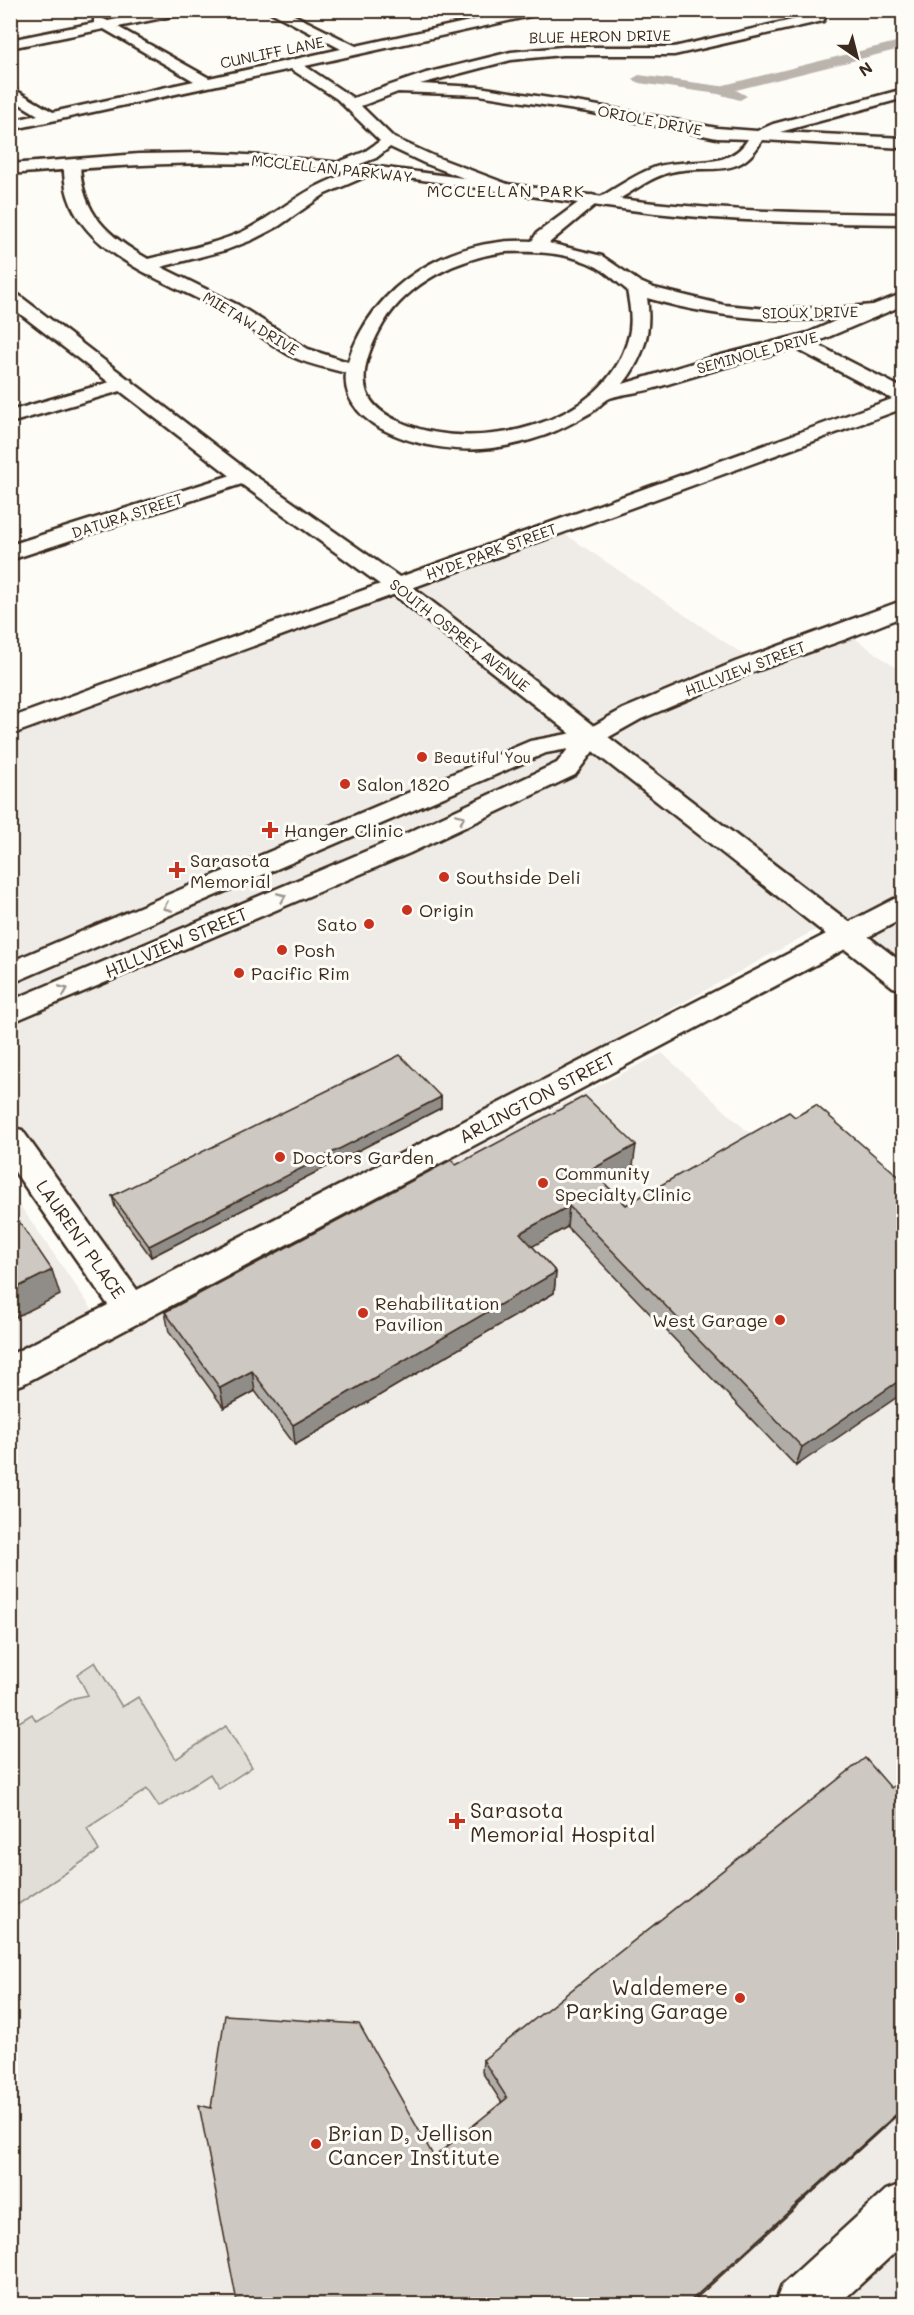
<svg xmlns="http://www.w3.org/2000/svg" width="914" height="2315" font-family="Mali,sans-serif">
<rect width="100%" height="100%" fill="#fdfcf7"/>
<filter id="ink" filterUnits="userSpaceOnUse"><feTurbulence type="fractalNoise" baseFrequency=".0167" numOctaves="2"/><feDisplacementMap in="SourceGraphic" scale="12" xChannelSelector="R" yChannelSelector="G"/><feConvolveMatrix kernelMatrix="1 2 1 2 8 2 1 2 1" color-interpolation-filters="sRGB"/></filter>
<g filter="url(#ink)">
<g fill="#efece7">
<path d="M 562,532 L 747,657 L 623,708 L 591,726 L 413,588 Z"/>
<path d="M 394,595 L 570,732 L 531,740 L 11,962 L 11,735 Z"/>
<path d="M 853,637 L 903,673 L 903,892 L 844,922 L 608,739 L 641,721 L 753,673 Z"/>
<path d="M 566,750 L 555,763 L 392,839 L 11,1000 L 11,986 L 546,754 Z"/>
<path d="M 594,752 L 819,928 L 562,1069 L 137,1290 L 11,1114 L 10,1024 L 408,854 L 575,776 Z"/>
<path d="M 903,919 L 903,967 L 866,938 Z"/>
<path d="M 662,1053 L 757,1140 L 903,1193 L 903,2304 L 11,2304 L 10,1191 L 112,1338 L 337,1219 Z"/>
</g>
<path fill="#e1ded7" stroke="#8e847a" stroke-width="1.5" d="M 95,1662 L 122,1707 L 138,1697 L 176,1759 L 226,1726 L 252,1767 L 219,1789 L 210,1774 L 159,1807 L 147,1789 L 87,1828 L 99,1851 L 11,1909 L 11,1727 L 32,1714 L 36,1721 L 74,1698 L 88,1695 L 77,1674 Z"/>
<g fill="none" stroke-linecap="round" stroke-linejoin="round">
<path fill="#bbb4ad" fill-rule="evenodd" d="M 904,40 L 904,48 L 736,90 L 747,96 L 740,100 L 718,94 L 639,83 L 632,79 L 639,75 L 720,86 Z"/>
<g stroke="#3b2a1e" stroke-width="5">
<g id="street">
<path d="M 159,10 L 188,10 L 182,14 L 118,27 L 209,78 L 341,49 L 267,10 L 284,10 L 356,46 L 519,10 L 545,10 L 539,14 L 305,66 L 353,98 L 426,73 L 511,52 L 562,47 L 674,47 L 818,14 L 823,15 L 825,18 L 823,21 L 674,55 L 562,55 L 511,60 L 420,84 L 479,87 L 588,104 L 717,128 L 757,131 L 773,124 L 904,89 L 904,98 L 780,132 L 904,138 L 904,148 L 762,140 C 739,182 709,163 671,172 C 650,177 628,195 609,205 L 603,207 L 596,204 L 549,243 L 602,256 L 640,282 L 654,288 L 724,305 L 768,309 L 835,308 L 873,305 L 904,293 L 904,305 L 814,343 L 904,389 L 904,408 L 10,735 L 10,718 L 892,399 L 795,348 C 747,360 701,374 655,388 C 640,393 624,393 610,398 C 603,401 598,408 592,412 C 576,421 560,430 543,436 C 523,443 501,448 481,449 C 436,453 339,432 346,373 C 328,368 310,365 293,357 C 268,344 248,325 224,312 C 171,282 80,256 66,188 C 65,180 62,169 66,162 L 72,160 L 80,165 C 82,214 108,236 148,259 C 179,251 212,245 242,232 C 271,218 296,195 326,182 C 339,177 359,163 374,167 L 376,170 L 374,173 L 325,194 L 279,226 L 252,240 L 226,250 L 161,267 L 238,305 L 308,349 L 348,362 C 373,283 451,237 532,241 L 537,233 L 586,197 L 592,195 L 599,198 C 616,188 634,175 653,168 C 684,156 728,173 748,139 L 717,138 L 588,112 L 479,95 L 398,92 L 361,106 L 394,138 L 436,157 L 510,185 L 512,188 L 510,191 L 498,191 L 424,163 L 390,147 L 376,158 L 342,171 L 334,166 L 336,163 L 364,152 L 380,141 L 337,99 L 291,69 L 10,130 L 10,121 L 38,115 L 10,98 L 10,87 L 53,112 L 194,81 L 104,29 L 10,48 L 10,40 L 94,23 L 94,18 L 99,17 L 108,21 ZM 505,252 C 536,251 569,252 597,267 C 608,273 617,282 627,290 C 630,306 633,323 628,339 C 605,425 478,454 405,424 C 390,418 373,409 367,393 C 359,371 372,343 383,324 C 408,282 459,258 505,252 ZM 647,298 C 711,317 775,323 842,318 L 808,333 L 706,359 L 623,384 C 644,357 652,332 647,298 Z"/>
<path d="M 124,378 L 131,380 L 134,384 L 131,388 L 10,423 L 10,411 Z"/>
<path d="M 244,471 L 251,473 L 255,477 L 251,481 L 10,560 L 10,545 Z"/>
<path d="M 904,600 L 904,616 L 846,639 L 753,672 L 641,719 L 600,742 L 575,775 L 410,853 L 10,1023 L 10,1001 L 390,841 L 557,763 L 568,749 L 546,753 L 10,984 L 10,962 L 530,741 L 584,731 L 623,709 L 735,662 Z"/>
<path d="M 904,897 L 904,918 L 23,1384 L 10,1388 L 10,1355 L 108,1305 L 10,1165 L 10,1127 L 22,1130 L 137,1290 L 894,899 Z"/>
<path d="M 904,2183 L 904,2244 L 839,2304 L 775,2304 L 782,2285 L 886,2190 Z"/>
</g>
</g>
<g stroke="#3b2a1e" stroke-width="5">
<g id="secondary">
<path d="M 203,153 C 355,158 503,186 654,203 C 737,212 821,213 904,214 L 904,224 C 821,223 737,222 655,213 C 527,199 401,171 273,165 C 185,160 98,167 10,174 L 10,164 L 139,154 Z"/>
<path d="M 10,292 L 16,293 L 251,473 L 405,581 L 904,964 L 904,990 L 893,987 L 389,591 L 237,481 L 10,306 Z"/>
</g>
</g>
<use href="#street" fill="#fdfcf7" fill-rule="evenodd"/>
<use href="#secondary" fill="#fdfcf7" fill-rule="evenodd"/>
</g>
<g fill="#b0aca7" stroke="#3b2a1e" stroke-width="1.5">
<path d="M 441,1097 L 441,1108 L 151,1257 L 115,1207 L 112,1196 Z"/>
<path d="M 795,1117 L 903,1180 L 796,1466 L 567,1227 L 532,1246 L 556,1272 L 554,1293 L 295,1445 L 255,1391 L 224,1408 L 169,1332 L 165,1312 L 456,1165 L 633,1166 L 604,1183 L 626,1205 Z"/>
<path d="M 483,2060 L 690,2304 L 237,2302 L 211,2108 L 434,2157 L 502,2103 L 482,2072 Z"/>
</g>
<g fill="#908c88" stroke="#3b2a1e" stroke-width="1.5">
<path d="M 441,1097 L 441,1108 L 151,1257 L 149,1246 Z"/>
<path d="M 636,1145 L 633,1166 L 589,1191 L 591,1170 Z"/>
<path d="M 569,1206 L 567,1227 L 519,1254 L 520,1233 Z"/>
<path d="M 52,1270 L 60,1295 L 10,1320 L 10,1291 Z"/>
<path d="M 556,1272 L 554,1293 L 295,1445 L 293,1425 Z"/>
<path d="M 252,1371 L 255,1391 L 224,1408 L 220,1388 Z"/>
<path d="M 903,1378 L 903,1393 L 796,1466 L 802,1447 Z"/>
<path d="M 903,2108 L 903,2110 L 690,2304 L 687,2304 Z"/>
</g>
<g fill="#cdc8c2" stroke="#3b2a1e" stroke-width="1.5">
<path d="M 400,1055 L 441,1097 L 149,1246 L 112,1196 Z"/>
<path d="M 585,1096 L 636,1145 L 591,1170 L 626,1205 L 789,1112 L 795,1117 L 816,1105 L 903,1180 L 903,1378 L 802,1447 L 569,1206 L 520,1233 L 556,1272 L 293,1425 L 252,1371 L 220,1388 L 165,1312 L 451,1160 L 456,1165 Z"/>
<path d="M 10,1208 L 52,1270 L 10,1291 Z"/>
<path d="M 865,1758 L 891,1788 L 903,1778 L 903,2108 L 687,2304 L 234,2304 L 237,2302 L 199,2105 L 211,2108 L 225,2015 L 359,2024 L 434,2157 L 507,2098 L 483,2060 Z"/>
</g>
<defs><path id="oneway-chevron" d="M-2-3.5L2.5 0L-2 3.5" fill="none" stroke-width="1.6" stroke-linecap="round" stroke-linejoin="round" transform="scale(1.5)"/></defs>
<g stroke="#9c938a">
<use href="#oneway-chevron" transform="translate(461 818) rotate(-25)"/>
<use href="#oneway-chevron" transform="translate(282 897) rotate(-23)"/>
<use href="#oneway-chevron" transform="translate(167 907) rotate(157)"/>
<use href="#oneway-chevron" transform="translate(64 990) rotate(-23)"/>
</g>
</g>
<g fill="#c8321e" stroke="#fdfcf7" stroke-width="2">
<circle cx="422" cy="757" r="6"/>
<circle cx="345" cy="784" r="6"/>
<path d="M267 821h6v6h6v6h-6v6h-6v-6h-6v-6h6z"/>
<path d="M174 861h6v6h6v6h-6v6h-6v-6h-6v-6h6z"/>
<circle cx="444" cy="877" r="6"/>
<circle cx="407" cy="910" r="6"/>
<circle cx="369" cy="924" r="6"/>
<circle cx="282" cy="950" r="6"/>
<circle cx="239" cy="973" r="6"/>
<circle cx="280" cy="1157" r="6"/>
<circle cx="543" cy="1183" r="6"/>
<circle cx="363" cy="1313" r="6"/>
<circle cx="780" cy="1320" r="6"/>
<path d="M454 1812h6v6h6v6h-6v6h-6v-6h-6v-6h6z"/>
<circle cx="740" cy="1998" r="6"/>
<circle cx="316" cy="2144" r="6"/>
</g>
<g text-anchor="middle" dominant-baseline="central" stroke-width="6" stroke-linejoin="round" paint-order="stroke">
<g font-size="15" fill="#3b2a1e" stroke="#fdfcf7">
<text transform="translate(600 36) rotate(-1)">BLUE HERON DRIVE</text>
<text transform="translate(272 52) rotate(-12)">CUNLIFF LANE</text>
<text transform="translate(650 120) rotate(11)">ORIOLE DRIVE</text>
<text transform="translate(332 168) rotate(6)">MCCLELLAN PARKWAY</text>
<text transform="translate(810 312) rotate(-1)">SIOUX DRIVE</text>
<text transform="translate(251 323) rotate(31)">MIETAW DRIVE</text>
<text transform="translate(757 352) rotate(-15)">SEMINOLE DRIVE</text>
<text transform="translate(127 515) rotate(-18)">DATURA STREET</text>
<text transform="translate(491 551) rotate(-20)">HYDE PARK STREET</text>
<text transform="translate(460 635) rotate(38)">SOUTH OSPREY AVENUE</text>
<text transform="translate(745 668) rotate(-21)">HILLVIEW STREET</text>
</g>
<g font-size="15" fill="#3b2a1e" stroke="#fdfcf7" text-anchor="start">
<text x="434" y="757">Beautiful You</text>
</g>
<g font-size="16" letter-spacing="1.5" fill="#3b2a1e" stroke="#fdfcf7">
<text x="506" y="190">MCCLELLAN PARK</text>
</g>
<g font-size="18" fill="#3b2a1e" stroke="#fdfcf7" text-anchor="start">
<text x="357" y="784">Salon 1820</text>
<text x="284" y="830">Hanger Clinic</text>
<text x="190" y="860">Sarasota<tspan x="190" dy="21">Memorial</tspan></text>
<text x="456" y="877">Southside Deli</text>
<text x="419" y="910">Origin</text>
<text x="357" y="924" text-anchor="end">Sato</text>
<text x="294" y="950">Posh</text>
<text x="251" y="973">Pacific Rim</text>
<text x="292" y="1157">Doctors Garden</text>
<text x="555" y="1173">Community<tspan x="555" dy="21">Specialty Clinic</tspan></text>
<text x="375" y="1303">Rehabilitation<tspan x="375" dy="21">Pavilion</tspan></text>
<text x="768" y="1320" text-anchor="end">West Garage</text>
</g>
<g font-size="18" fill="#3b2a1e" stroke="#fdfcf7">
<text transform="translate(176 942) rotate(-23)">HILLVIEW STREET</text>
<text transform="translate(537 1097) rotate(-28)">ARLINGTON STREET</text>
<text transform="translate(81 1239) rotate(55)">LAURENT PLACE</text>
</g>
<g font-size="21" fill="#3b2a1e" stroke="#fdfcf7" text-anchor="start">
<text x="470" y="1809">Sarasota<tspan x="470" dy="24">Memorial Hospital</tspan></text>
<text x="728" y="1986" text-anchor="end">Waldemere<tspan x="728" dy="24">Parking Garage</tspan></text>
<text x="328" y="2132">Brian D, Jellison<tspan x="328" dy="24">Cancer Institute</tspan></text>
</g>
</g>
<rect width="914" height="2315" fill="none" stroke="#fdfcf7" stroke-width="36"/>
<rect x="18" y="18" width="878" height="2279" fill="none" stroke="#3b2a1e" stroke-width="2" filter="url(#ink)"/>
<g transform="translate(857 57) rotate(145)" stroke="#fdfcf7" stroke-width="4.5" paint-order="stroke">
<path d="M0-4.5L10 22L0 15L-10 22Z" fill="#3b2a1e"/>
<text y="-9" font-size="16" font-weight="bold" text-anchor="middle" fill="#3b2a1e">N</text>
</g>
</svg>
